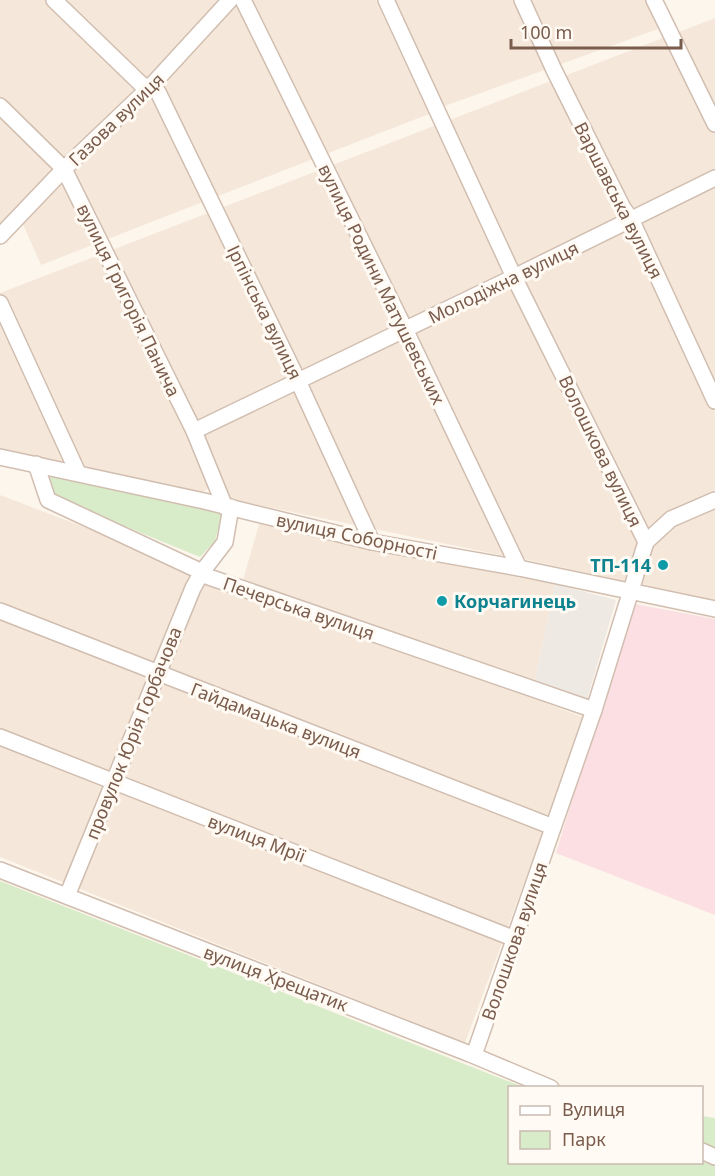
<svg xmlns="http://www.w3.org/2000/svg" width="715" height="1176" font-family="'Noto Sans',sans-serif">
<rect width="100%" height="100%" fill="#fdf6ec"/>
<g fill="#f5e8da">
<path d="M 0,0 L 226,0 L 0,230 Z"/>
<path d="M 242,0 L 376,0 L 429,114 L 41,265 L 22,222 Z"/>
<path d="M 393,0 L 645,0 L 658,29 L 442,107 Z"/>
<path d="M 715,18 L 715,170 L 186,430 L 211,486 L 201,494 L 0,451 L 0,293 Z"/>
<path d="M 715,182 L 715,392 L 635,220 Z"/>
<path d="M 627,230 L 715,413 L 715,602 L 520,558 L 412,334 Z"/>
<path d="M 401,339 L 505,556 L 229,499 L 203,434 Z"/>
<path d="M 0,495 L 585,718 L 465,1043 L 0,857 Z"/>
<path d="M 261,518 L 555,584 L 534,684 L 242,583 Z"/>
</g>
<path fill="#efe9e4" d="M 555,584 L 616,600 L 587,700 L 534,684 Z"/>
<path fill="#fbdfe3" d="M 635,604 L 715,619 L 715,915 L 556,853 L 599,711 Z"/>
<g fill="#d8ecc9">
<path d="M 45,476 L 88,482 L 222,514 L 215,541 L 200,557 L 53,497 Z"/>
<path d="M 0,881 L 523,1087 L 510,1088 L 510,1162 L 702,1162 L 702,1156 L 715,1161 L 715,1176 L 0,1176 Z"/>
<path d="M 702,1116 L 715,1118 L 715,1149 L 702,1143 Z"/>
</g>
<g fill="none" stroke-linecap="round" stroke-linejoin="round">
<g stroke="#d1beb0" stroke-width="18">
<g id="minor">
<path d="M 54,0 L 141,84 L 158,92 L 293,370 L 372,542"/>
<path d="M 243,0 L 405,329 L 519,568"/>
<path d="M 386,0 L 514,277 L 646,542 L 594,710 L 474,1055"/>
<path d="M 522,0 L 554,70 L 623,208 L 631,219 L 715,401"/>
<path d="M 654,0 L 715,124"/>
<path d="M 0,106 L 64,169 L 194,431 L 225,507"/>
<path d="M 0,236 L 64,169 L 150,87 L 230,0"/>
<path d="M 0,303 L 78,473"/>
<path d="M 194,431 L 514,277 L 715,178"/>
<path d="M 0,457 L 204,501 L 372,542 L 519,568 L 715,609"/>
<path d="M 36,464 L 48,500 L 202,572 L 206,576 L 594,710"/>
<path d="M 646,542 L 671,519 L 715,500"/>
<path d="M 0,611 L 553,827"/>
<path d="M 0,737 L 515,939"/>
<path d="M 0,870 L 470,1054 L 551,1088"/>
<path d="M 67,896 L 193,588 L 202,572 L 225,542 L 231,507"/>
<path d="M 702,1151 L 715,1157"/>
</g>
</g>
<use href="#minor" stroke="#fff" stroke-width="15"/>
</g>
<g fill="#0f9aa8" stroke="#fffaf3" stroke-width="2">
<circle cx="663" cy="565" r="6"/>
<circle cx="442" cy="601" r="6"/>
</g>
<g text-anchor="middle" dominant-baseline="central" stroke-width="6" stroke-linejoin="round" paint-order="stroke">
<g font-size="18" fill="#7a5c4d" stroke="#fffaf3">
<text transform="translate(116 119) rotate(-44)">Газова вулиця</text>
<text transform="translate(619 200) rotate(63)">Варшавська вулиця</text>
<text transform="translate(503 282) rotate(-26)">Молодіжна вулиця</text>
<text transform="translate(382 284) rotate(64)">вулиця Родини Матушевських</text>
<text transform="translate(129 300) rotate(64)">вулиця Григорія Панича</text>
<text transform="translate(265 312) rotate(64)">Ірпінська вулиця</text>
<text transform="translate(601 451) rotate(64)">Волошкова вулиця</text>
<text transform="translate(357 536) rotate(12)">вулиця Соборності</text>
<text transform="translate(299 608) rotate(19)">Печерська вулиця</text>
<text transform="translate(276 720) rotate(21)">Гайдамацька вулиця</text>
<text transform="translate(133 733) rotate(-68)">провулок Юрія Горбачова</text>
<text transform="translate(257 838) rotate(21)">вулиця Мрії</text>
<text transform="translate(514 941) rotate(-71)">Волошкова вулиця</text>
<text transform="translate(276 978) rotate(21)">вулиця Хрещатик</text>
</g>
<g font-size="18" font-weight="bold" fill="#0d838f" stroke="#fffaf3" text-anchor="end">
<text x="651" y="565">ТП-114</text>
<text x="454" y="601" text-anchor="start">Корчагинець</text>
</g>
</g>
<rect x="508" y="1086" width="195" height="78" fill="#fffaf3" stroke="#cabbb1" stroke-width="1.5"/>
<rect x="520" y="1106" width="30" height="9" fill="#ffffff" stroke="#cabbb1" stroke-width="1.5"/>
<text x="562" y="1116" font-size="18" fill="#7a5c4d">Вулиця</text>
<rect x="520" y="1131" width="30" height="18" fill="#d8ecc9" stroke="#cabbb1" stroke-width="1.5"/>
<text x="562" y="1146" font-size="18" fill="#7a5c4d">Парк</text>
<path d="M511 39v9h170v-9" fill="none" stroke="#7a5c4d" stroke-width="3"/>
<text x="520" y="39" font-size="18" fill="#7a5c4d" stroke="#fffaf3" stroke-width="4.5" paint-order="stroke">100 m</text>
</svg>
